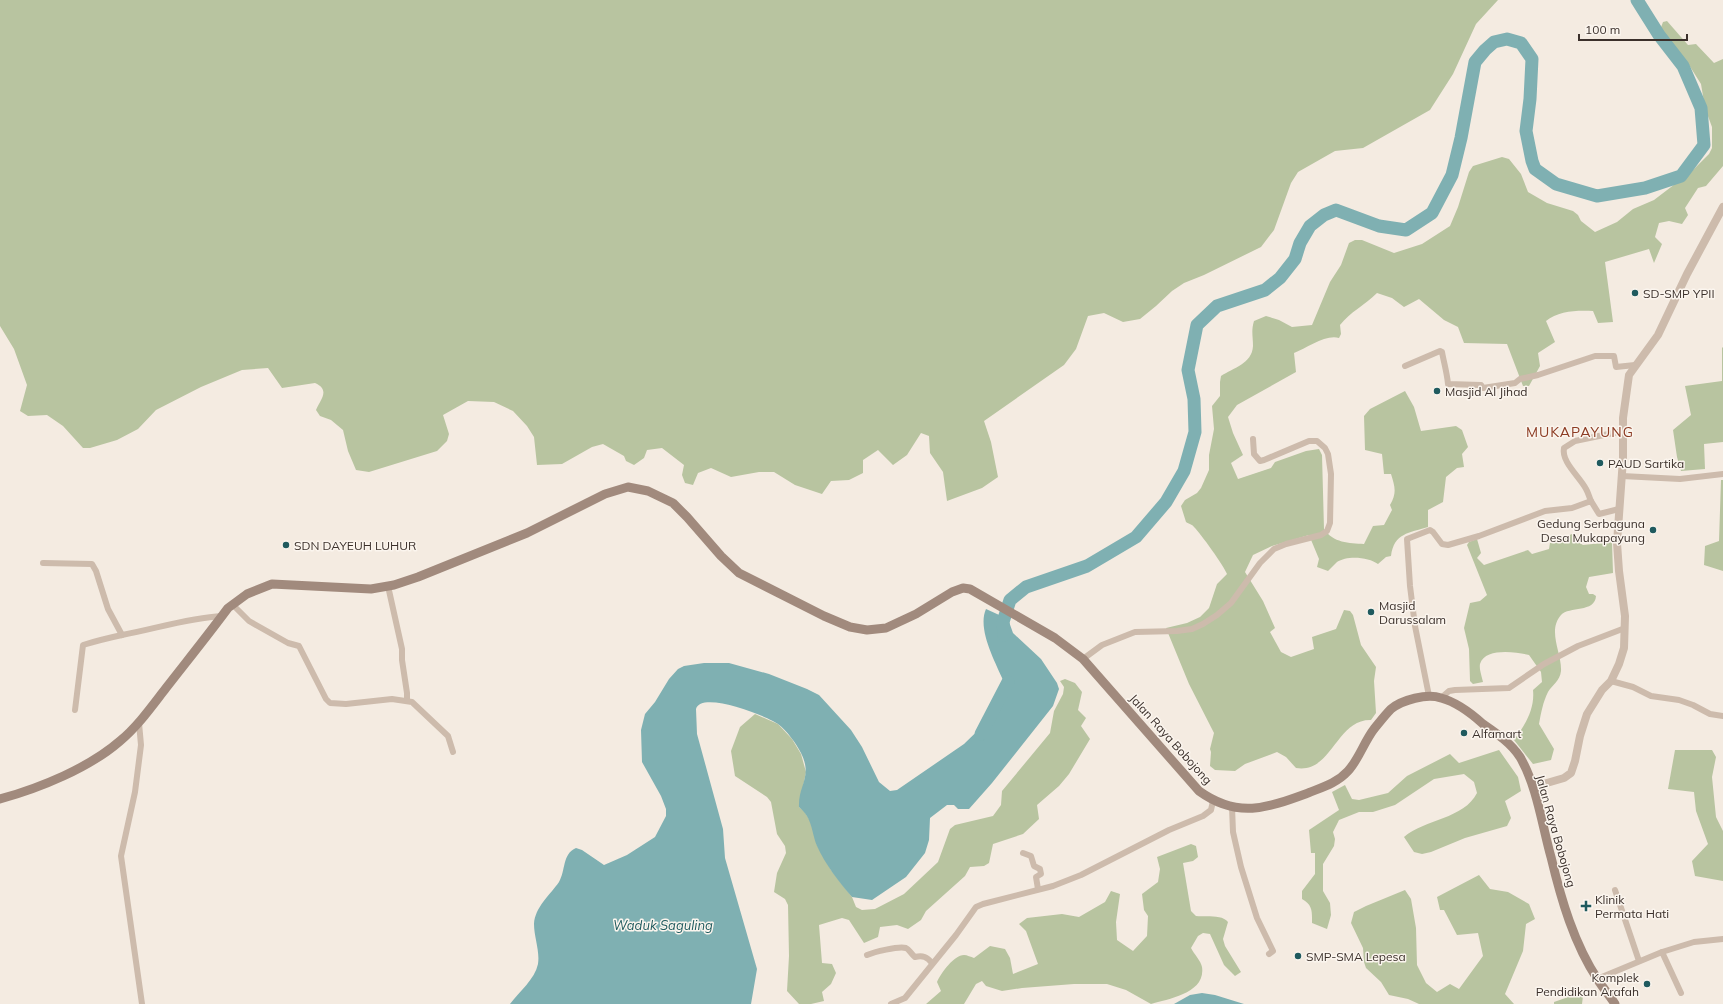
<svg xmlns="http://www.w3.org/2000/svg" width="1723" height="1004" font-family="Mulish,sans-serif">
<rect width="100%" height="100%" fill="#f4ebe1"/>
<g fill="#b8c4a0">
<path d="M 0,0 L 1498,0 L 1476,24 L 1453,74 L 1430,110 L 1363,148 L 1335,151 L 1298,172 L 1291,183 L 1274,230 L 1261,247 L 1204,275 L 1184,283 L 1172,291 L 1156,306 L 1140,319 L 1123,322 L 1104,313 L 1088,316 L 1076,349 L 1064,365 L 984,421 L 991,442 L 998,477 L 982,488 L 947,501 L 943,472 L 930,453 L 929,436 L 921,433 L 907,455 L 893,465 L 878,450 L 863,460 L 863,473 L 849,480 L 831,481 L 822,494 L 795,485 L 774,472 L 759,472 L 731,477 L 711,468 L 698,473 L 693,485 L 685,483 L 682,475 L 684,465 L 662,448 L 647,450 L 644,458 L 634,465 L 626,461 L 624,456 L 603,444 L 592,447 L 562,464 L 537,465 L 534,437 L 527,426 L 513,411 L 494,402 L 468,401 L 443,415 L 449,434 L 447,441 L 437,451 L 369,472 L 356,470 L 348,451 L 343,430 L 331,420 L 320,416 L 316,410 C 320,400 331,390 315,383 L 282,388 L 268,368 L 242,370 L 201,387 L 156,410 L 138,429 L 117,440 L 90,448 L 83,448 L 63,426 L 47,415 L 28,416 L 20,411 L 27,385 L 14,349 L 0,326 Z"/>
<path d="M 1667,21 L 1688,45 L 1696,44 L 1714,63 L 1723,59 L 1723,166 L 1706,186 L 1698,188 L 1685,208 L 1688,215 L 1682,224 L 1669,221 L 1659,223 L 1655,237 L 1662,244 L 1654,263 L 1649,249 L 1605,262 L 1613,322 L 1598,323 L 1593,311 C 1577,310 1558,311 1546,321 L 1555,342 L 1538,353 L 1540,366 L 1529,386 L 1523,386 L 1507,344 L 1464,343 L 1458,327 L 1444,320 L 1419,299 L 1404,307 L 1392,298 L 1377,293 C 1365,305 1350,312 1340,325 L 1341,334 L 1339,338 C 1326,334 1307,348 1294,353 L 1296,372 L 1237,405 L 1228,417 L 1233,433 L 1243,455 L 1231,463 L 1238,479 L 1271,468 L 1275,462 L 1306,451 L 1319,449 L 1322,455 L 1324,529 C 1333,543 1349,543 1364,544 L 1373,526 L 1384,525 L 1392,510 L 1390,505 C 1397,493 1395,487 1391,474 L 1384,474 L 1382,454 L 1365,450 L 1364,416 L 1370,409 L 1405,391 L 1414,407 L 1421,431 L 1456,426 L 1462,430 L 1468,447 L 1462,454 L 1464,467 L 1457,468 L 1446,477 L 1443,502 L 1428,510 L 1428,527 C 1409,533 1394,533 1391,556 L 1386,557 L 1378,564 C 1369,557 1347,555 1337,562 C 1334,565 1331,568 1328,571 L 1317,567 L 1319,559 L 1309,535 L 1272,546 L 1253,555 L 1245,572 L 1263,601 L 1275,628 L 1270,632 L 1281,652 L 1291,657 L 1314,649 L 1312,637 L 1336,629 L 1344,610 L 1350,611 L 1353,615 L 1361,645 L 1376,667 L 1374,681 L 1376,713 L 1371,720 C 1336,719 1332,774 1296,768 L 1286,757 L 1277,752 L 1245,764 L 1235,771 L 1215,770 L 1210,766 L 1211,752 L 1210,749 L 1214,733 L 1189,684 L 1166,628 L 1187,623 L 1200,617 L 1209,608 L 1217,584 L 1227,574 C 1224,566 1201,534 1194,527 C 1192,524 1189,524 1186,522 L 1181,506 L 1185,500 L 1197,493 L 1201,488 L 1209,470 L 1209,455 L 1214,429 L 1212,406 L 1220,396 L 1220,382 L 1221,376 C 1233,368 1252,364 1253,346 C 1253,336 1251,331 1254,321 L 1266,316 L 1279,320 L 1292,327 L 1312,325 L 1330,282 L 1341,265 L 1349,243 L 1355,240 L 1362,240 L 1394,253 L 1422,244 L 1450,226 L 1458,207 L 1469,172 L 1473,166 L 1502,157 L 1509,159 L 1521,174 L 1528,192 L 1547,203 L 1573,211 L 1578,215 L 1581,221 L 1595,232 L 1617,222 L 1633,209 L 1654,200 L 1692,171 L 1709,154 L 1712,148 L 1712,127 L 1705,108 L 1701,84 L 1689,65 L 1675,50 L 1660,30 L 1663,22 Z"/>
<path d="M 1723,347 L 1723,442 L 1704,444 L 1705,469 L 1681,471 L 1677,457 L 1673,430 L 1691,415 L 1685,386 L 1722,381 L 1722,348 Z"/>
<path d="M 1721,480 L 1723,480 L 1723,571 L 1704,565 L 1705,546 L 1719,541 Z"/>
<path d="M 1572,534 L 1575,540 L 1583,545 L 1612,542 L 1613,573 L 1589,577 L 1586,587 L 1589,594 L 1593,594 L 1596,596 C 1595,613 1569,606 1561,615 C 1547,631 1562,653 1561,671 C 1560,681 1552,685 1548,692 C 1543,702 1541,713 1539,724 L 1554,749 L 1551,760 L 1533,764 L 1514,740 C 1525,725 1535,709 1533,690 L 1542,682 L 1541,672 L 1529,655 C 1517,652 1485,647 1480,664 C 1479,669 1482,677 1483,682 L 1473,684 L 1470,681 L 1469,649 L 1464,628 L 1470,603 L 1480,601 L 1487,595 L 1467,545 L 1469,542 L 1477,539 L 1481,553 L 1477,558 L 1484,565 L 1528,550 L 1532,554 L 1549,549 L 1550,543 Z"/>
<path d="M 1065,679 L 1075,683 L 1082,692 L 1078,710 L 1086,718 L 1081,726 L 1090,739 L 1069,774 L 1059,786 L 1037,805 L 1039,819 L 1023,834 L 993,844 L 989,863 L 984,866 L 970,867 L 965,876 L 926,911 L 921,920 L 908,929 L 897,925 L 880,927 L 878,937 L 864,943 L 849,920 L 842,918 L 819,925 L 822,963 L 832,964 L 836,973 L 831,984 L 822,992 L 824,1001 L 811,1004 L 799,1004 L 787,991 L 789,956 L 788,905 L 785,899 L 774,892 L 777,873 L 786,853 L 785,846 L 777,834 L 771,802 L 767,797 L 735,776 L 731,751 L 740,727 L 755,714 L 778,724 L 792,739 L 801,754 L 806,772 L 799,807 L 804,811 L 812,824 L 817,845 L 831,870 L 852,897 L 856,907 L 862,910 L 875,909 L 904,894 L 938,862 L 950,829 L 955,825 L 993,816 L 1001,805 L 1002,791 L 1050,733 L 1054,711 L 1063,694 L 1064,687 L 1060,681 Z"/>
<path d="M 1499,750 L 1518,777 L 1521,791 L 1505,801 L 1511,818 L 1507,826 L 1465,838 L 1431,852 L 1422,854 L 1414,852 L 1404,837 C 1425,819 1464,819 1477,793 L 1474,782 L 1464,774 L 1434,779 L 1395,805 L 1373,812 L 1359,812 L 1339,820 L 1333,832 L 1335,839 L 1334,846 L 1323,864 L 1323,891 L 1330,903 L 1331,915 L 1327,929 L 1312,923 C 1312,912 1313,905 1302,899 L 1302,891 L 1315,874 L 1315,853 L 1311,853 L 1309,830 L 1339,810 L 1332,792 L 1345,785 L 1352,799 L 1359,800 L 1388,793 L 1407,776 L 1450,754 L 1459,763 Z"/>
<path d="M 1675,750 L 1712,750 L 1716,757 L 1712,777 L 1716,817 L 1723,831 L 1723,881 L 1695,876 L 1692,861 L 1708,844 L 1696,811 L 1694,792 L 1668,789 Z"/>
<path d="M 1191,844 L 1196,846 L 1198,857 L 1193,861 L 1183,863 L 1191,911 L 1196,916 C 1205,917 1222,914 1228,922 L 1223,939 L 1225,946 L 1241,972 L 1235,976 L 1224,965 L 1210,934 L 1203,933 L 1198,936 L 1191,948 C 1194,954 1201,961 1202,967 C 1206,993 1169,999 1151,1004 L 1126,990 L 1107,984 L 1074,984 L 1022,988 L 1002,991 L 986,986 L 982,981 L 976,984 L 964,1004 L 926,1004 L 941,991 L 937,982 C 941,973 954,955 964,955 C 967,955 971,957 974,958 L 990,946 L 1005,949 L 1010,958 L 1013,974 L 1038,964 L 1026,931 L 1019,924 L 1027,918 L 1062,914 L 1079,917 L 1105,902 L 1111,891 L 1120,894 L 1116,922 L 1117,940 L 1133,951 L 1147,936 L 1148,916 L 1144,910 L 1142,894 L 1158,882 L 1160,869 L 1157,857 Z"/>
<path d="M 1479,875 L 1490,889 L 1508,892 L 1529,904 L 1535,919 L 1526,924 L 1523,951 L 1505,994 L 1514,1004 L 1419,1004 L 1408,999 L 1389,995 L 1381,982 L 1366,968 L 1364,962 L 1363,948 L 1351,923 L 1354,912 L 1366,906 L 1405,890 L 1411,899 L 1416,928 L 1417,965 L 1426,983 L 1437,992 L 1450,984 L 1459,989 L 1483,956 L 1478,933 L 1457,935 L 1444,910 L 1440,910 L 1437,897 Z"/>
<path d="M 1577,994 L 1583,996 L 1582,1004 L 1554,1004 L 1554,1002 Z"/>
</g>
<g fill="#7fb0b2">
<path d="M 986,609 L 1008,619 L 1013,633 L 1041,659 L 1057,683 L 1059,689 L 1053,706 L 992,783 L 969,809 L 958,809 L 954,805 L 947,805 L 930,818 L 929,840 L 925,853 L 906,877 L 872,900 L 852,897 C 839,882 825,864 817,846 C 811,831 813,819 799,807 C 798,785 813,777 801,753 C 796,743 787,731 778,724 C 767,716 701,690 696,709 L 697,734 L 723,829 L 725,858 L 757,969 L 751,1004 L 510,1004 C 519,992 535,979 538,964 C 540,951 534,937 534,924 C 535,907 550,895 559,882 C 566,870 562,854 576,848 L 582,850 L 604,865 L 627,855 L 655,837 L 666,816 L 666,809 L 661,796 L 642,762 L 641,730 L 645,714 L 655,702 L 669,679 L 678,669 L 684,666 L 704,663 L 729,663 L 769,674 L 807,689 L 819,695 L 851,730 L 862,747 L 879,782 L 890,791 L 897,790 L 964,744 L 1000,709 L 1001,685 L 1003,680 C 995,661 977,629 986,609 Z"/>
<path d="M 1202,993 L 1215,995 L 1244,1004 L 1174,1004 L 1190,995 Z"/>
</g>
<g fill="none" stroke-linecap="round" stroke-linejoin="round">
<g stroke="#7fb0b2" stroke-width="13">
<path d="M 1004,635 L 1003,622 L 1010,600 L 1026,587 L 1087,566 L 1136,537 L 1166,502 L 1184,471 L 1195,432 L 1194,399 L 1188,370 L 1197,325 L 1217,306 L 1265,290 L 1280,278 L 1295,259 L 1300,243 L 1310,226 L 1324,215 L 1336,210 L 1379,226 L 1406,230 L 1432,213 L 1452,175 L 1461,138 L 1475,62 L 1485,50 L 1494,42 L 1507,39 L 1521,43 L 1532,59 L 1530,99 L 1526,131 L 1532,161 L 1535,169 L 1556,184 L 1597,196 L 1645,188 L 1681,176 L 1704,145 L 1701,108 L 1683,66 L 1659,35 L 1637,0"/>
<path d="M 981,734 L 1008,682"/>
</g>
<g stroke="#cdbbac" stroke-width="6">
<path d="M 1405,366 L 1440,351 L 1442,352 C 1444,363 1447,373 1448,384 L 1481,385 L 1483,388 L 1515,383 L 1520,379 L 1538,375 L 1595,356 L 1614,356 L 1616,367 L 1635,365"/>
<path d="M 1622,476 L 1680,479 L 1723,474"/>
<path d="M 1591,501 C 1589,497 1588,492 1586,489 C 1580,477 1561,462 1564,448 L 1575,441 L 1623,431"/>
<path d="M 43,563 L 92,564 L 96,571 L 108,609 L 122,635"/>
<path d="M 388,586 L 402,649 L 402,660 L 407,693 L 407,700"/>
<path d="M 233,605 L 249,621 L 288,643 L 299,646 L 326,699 L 330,703 L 346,704 L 392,699 L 412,702 L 448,736 L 453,752"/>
<path d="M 1083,659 L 1102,645 L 1135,632 L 1177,631 L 1192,629 L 1203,624 L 1217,615 L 1231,603 L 1260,563 L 1274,549 L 1286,544 L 1321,535 L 1327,531 L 1330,523 L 1331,474 L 1328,454 L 1325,448 L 1317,441 L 1309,441 L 1264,460 L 1260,461 L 1254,454 L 1253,439"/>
<path d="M 1611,681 L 1633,687 L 1651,696 L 1679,700 L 1693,705 L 1710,714 L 1723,716"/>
<path d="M 1429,696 L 1415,626 L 1410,586 L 1407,539 L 1430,530 L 1433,532 L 1442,544 L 1448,545 L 1479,536 L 1545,511 L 1572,508 L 1591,501 L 1599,514 L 1619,509"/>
<path d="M 1441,698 L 1449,691 L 1455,690 L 1509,688 L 1544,664 L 1578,646 L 1625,628"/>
<path d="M 75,710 L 83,645 C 96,641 108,638 122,635 C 155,629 188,618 222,616"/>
<path d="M 139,723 L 141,745 L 135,792 L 121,856 L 142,1004"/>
<path d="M 1232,807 L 1233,832 L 1241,867 L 1257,918 L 1273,951 L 1269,954"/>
<path d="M 1023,853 L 1031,856 L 1034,866 L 1040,869 L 1041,874 L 1036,877 L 1038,889"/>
<path d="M 1615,890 L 1639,961"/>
<path d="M 1662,952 L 1694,942 L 1723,939"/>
<path d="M 867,955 C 874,952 898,946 906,948 C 909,949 911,954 915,957 C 923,955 927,957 932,963"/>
<path d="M 1597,979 L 1662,952 L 1681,993"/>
<path d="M 891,1004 L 905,998 L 956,935 L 976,907 L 983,904 L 1053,886 L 1081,875 L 1169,830 L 1203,816 L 1211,810 L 1213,801"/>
</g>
<path stroke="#cdbbac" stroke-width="8" d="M 1533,787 L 1564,778 L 1571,773 L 1575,761 L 1580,736 L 1587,714 L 1602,690 L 1611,681 L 1619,664 L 1624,648 L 1625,616 L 1619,571 L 1617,543 L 1623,459 L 1623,418 L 1629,375 L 1658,335 L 1687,274 L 1723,207"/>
<path stroke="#a18a7d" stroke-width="9" d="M 0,799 C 40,788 89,768 120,741 C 138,726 152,706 166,688 C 187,661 208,635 228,608 L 247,594 L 272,584 L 371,589 L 394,585 L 418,577 L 527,533 L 605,494 L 628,487 L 648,491 L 673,503 L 687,517 L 721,556 L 739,573 L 824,616 L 850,627 L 867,630 L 886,628 L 916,614 L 952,592 L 963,588 L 970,589 L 1055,638 L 1083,659 L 1199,791 C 1238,819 1267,808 1308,793 C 1323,787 1337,783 1348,771 C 1359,759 1364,742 1374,729 C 1379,723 1385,715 1391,709 C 1402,700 1427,693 1441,698 C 1456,702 1472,714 1483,724 C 1496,733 1511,743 1520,757 C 1537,786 1542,825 1551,857 C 1561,899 1574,944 1598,980 C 1603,988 1610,996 1615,1004"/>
</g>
<g fill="#1f5a5e" stroke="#fbf5ee" stroke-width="1.5">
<circle cx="1635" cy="293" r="4"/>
<circle cx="1437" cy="391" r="4"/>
<circle cx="1600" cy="463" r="4"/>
<circle cx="1653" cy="530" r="4"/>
<circle cx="286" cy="545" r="4"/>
<circle cx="1371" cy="612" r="4"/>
<circle cx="1464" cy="733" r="4"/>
<path d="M1584 900h4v4h4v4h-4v4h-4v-4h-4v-4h4z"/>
<circle cx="1298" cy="956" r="4"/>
<circle cx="1647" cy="984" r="4"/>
</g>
<g text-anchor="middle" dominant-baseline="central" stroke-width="3" stroke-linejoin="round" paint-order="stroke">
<g font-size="12" fill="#3b302b" stroke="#fbf5ee" text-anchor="start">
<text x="1643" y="293">SD-SMP YPII</text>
<text x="1445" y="391">Masjid Al Jihad</text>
<text x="1608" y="463">PAUD Sartika</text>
<text x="1645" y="523" text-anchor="end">Gedung Serbaguna<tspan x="1645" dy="14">Desa Mukapayung</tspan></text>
<text x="294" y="545">SDN DAYEUH LUHUR</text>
<text x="1379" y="605">Masjid<tspan x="1379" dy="14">Darussalam</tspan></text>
<text x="1472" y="733">Alfamart</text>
<text x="1595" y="899">Klinik<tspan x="1595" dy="14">Permata Hati</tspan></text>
<text x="1306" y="956">SMP-SMA Lepesa</text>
<text x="1639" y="977" text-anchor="end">Komplek<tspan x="1639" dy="14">Pendidikan Arafah</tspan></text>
</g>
<g font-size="12" fill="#3b302b" stroke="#fbf5ee">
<text transform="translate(1171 739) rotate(48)">Jalan Raya Bobojong</text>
<text transform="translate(1556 831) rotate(74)">Jalan Raya Bobojong</text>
</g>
<g font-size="13" font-style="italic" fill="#1f5a5e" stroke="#fbf5ee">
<text x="663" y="925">Waduk Saguling</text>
</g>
<g font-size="14" letter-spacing="1" fill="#8c3b22" stroke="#fbf5ee">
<text x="1580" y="432">MUKAPAYUNG</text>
</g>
</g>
<path d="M1579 34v6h108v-6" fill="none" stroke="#3b302b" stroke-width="2"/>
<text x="1585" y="34" font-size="12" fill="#3b302b" stroke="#fbf5ee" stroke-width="3" paint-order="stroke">100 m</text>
</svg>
